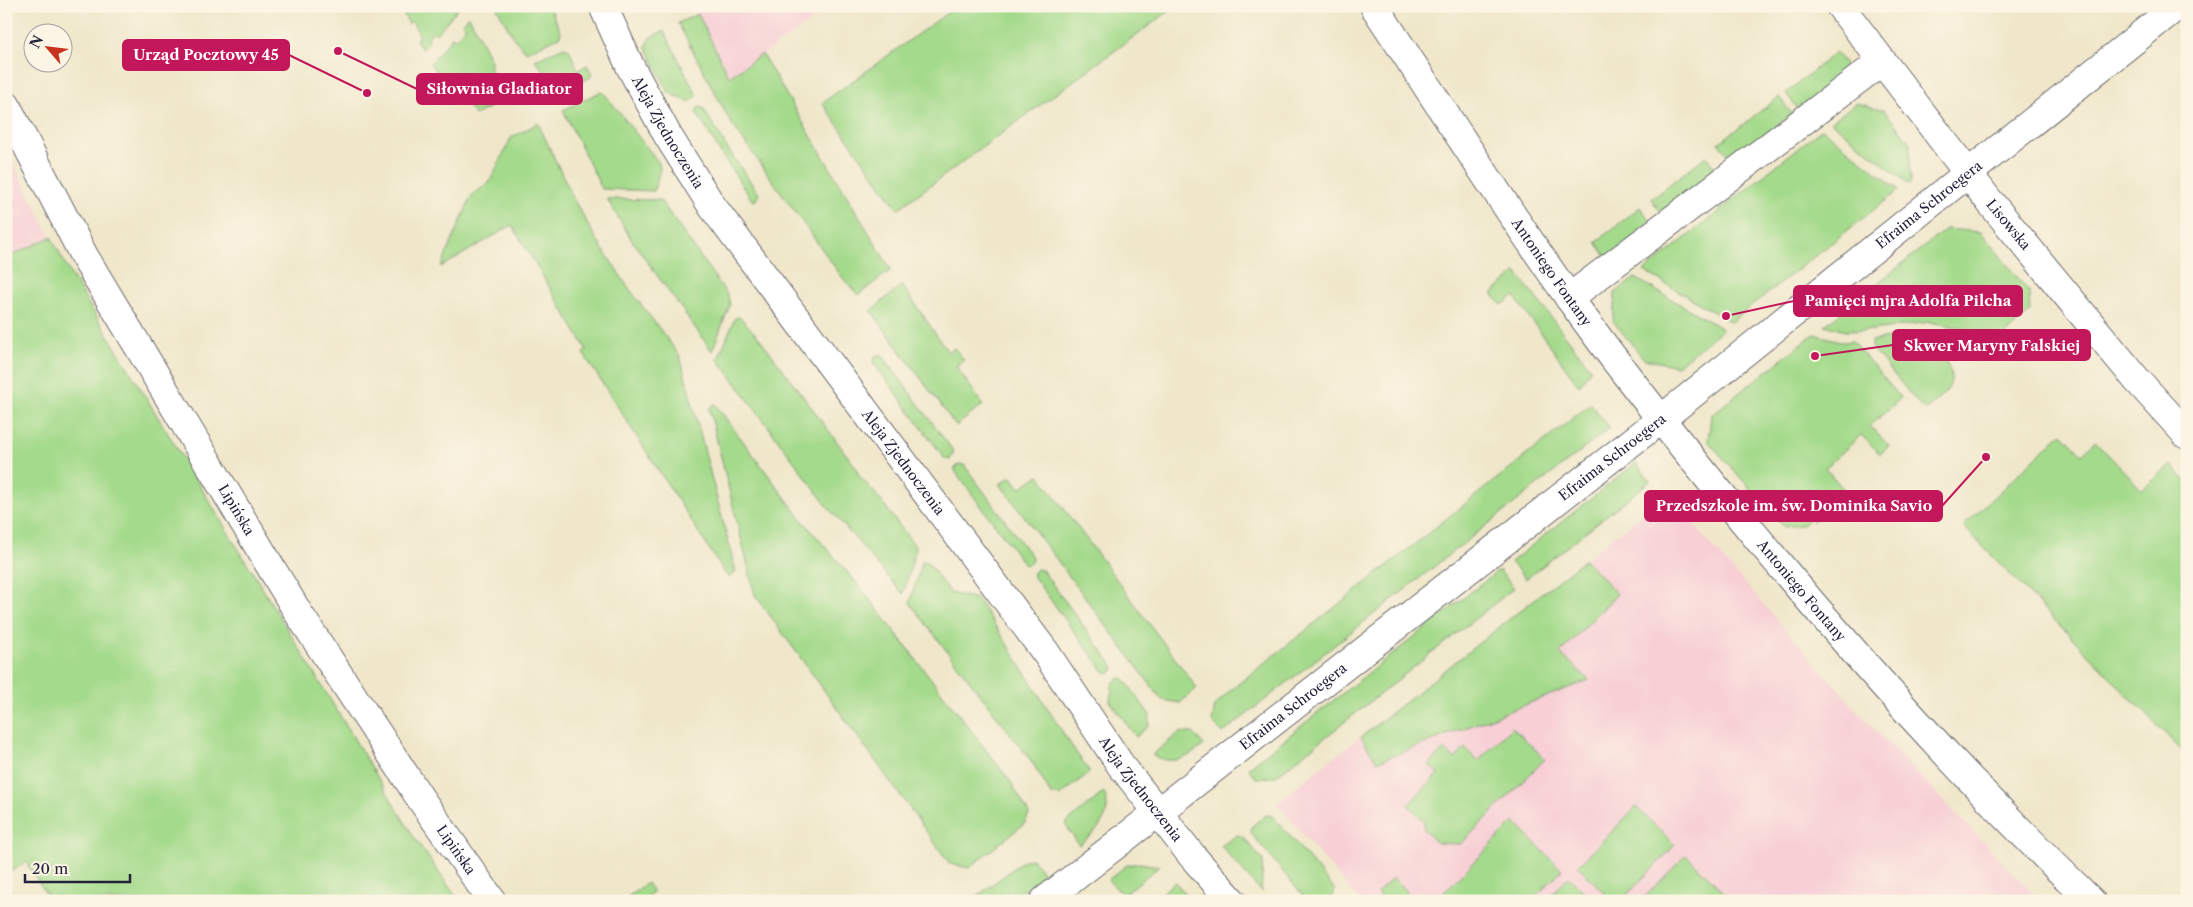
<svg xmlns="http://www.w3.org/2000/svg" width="2193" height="907" font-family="'Libre Caslon Text',serif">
<rect width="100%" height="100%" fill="#fcf5e5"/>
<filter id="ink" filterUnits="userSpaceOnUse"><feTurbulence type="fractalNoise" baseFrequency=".02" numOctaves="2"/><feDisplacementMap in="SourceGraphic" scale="10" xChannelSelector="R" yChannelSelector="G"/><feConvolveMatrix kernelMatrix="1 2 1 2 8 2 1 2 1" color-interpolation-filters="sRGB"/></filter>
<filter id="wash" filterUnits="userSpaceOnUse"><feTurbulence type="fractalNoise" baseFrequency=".0096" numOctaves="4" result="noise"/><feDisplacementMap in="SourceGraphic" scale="20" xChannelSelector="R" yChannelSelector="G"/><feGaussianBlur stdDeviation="1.12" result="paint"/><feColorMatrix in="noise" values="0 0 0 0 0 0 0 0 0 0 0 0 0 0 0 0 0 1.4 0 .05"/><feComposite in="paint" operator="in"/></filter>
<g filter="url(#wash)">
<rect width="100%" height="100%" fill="#f0e7ca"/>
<g fill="#f7cfd5">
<path d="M 694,6 L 833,6 L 730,77 Z"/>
<path d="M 11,159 L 51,237 L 6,258 L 6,162 Z"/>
<path d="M 1669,493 L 1705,538 L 1862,716 L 2040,901 L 1360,901 L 1276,803 Z"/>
</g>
<g fill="#a4da8b" stroke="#637e63">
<path d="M 399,6 L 460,6 L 436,34 L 433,31 L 427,39 L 429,42 L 422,50 L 416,39 L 420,36 L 412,21 L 409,24 Z"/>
<path d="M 496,6 L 549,6 L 561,32 L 559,37 L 526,52 L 515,40 Z"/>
<path d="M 957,6 L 1176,6 L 898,209 L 822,103 Z"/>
<path d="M 698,14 L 729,77 L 762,54 L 891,270 L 858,295 L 842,277 L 731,123 L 678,23 Z"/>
<path d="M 469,16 L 492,63 L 489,65 L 495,79 L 499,78 L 508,97 L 475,115 L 467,105 L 470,103 L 462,95 L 459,96 L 453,89 L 456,87 L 445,74 L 442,77 L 430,64 L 452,37 L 455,39 L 466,27 L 462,24 Z"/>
<path d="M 664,31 L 697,96 L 689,102 L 669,93 L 646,47 L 651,37 Z"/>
<path d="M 564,47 L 569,49 L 578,70 L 587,65 L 592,74 L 591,77 L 556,95 L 544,71 L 535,60 Z"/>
<path d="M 1836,52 L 1847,67 L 1843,75 L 1798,109 L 1786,93 Z"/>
<path d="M 600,92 L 604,93 L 659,163 L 660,169 L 654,191 L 602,189 L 563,110 Z"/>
<path d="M 1779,97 L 1792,114 L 1732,160 L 1719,143 Z"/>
<path d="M 1856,103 L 1884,110 L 1910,143 L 1911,182 L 1909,184 L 1831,122 Z"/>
<path d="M 699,107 L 703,108 L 729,151 L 759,194 L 755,201 L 752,200 L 725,160 L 696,112 Z"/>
<path d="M 538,123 L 575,202 L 598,242 L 630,290 L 680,356 L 736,572 L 728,578 L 583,353 L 587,350 L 512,225 L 441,267 L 472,195 L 489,183 L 511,138 Z"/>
<path d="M 1822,129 L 1899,190 L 1731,322 L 1644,271 Z"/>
<path d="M 1706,156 L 1718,173 L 1664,216 L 1651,199 Z"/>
<path d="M 607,199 L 660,200 L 728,296 L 730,305 L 712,351 L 633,242 Z"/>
<path d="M 1640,207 L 1653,224 L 1608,260 L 1596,242 Z"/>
<path d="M 1946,229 L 1981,232 L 2029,292 L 2030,312 L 2004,336 L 1930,322 L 1873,330 L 1845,331 L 1825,325 Z"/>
<path d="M 51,237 L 70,273 L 414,837 L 459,901 L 63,901 L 59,895 L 50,900 L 26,862 L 6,875 L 6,258 Z"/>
<path d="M 1516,272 L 1591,369 L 1579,386 L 1514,296 L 1502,305 L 1492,294 Z"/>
<path d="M 1635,278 L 1721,328 L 1722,330 L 1677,366 L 1644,359 L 1613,321 L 1615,293 Z"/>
<path d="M 902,285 L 948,352 L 954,348 L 964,360 L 956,366 L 983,405 L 956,426 L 871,311 Z"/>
<path d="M 740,317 L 761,340 L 855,466 L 859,476 L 874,492 L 915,546 L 915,552 L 903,594 L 827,506 L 718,359 L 735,318 Z"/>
<path d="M 1925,332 C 1935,346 1961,372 1947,390 C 1942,397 1934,403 1927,409 L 1923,409 L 1871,347 L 1871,341 Z"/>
<path d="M 1814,334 L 1844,342 L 1852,341 L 1901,398 L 1870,426 L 1889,446 L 1880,454 L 1861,435 L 1825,468 L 1846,492 L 1813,522 L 1810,518 L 1802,525 L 1784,527 L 1708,441 L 1711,415 Z"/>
<path d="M 877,355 L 882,355 L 954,452 L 950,460 L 945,459 L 873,362 L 873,358 Z"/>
<path d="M 715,404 L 802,520 L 861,588 L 1010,781 L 1029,814 L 1024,824 L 969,868 L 950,864 L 755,595 L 709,408 Z"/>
<path d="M 1591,404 L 1610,428 L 1223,733 L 1212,722 L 1215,706 L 1227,693 Z"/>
<path d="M 2062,433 L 2082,454 L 2095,441 L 2142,490 L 2171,465 L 2187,482 L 2187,756 L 1963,526 Z"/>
<path d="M 1636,463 L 1650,481 L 1526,579 L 1511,562 Z"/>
<path d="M 960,464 L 964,465 L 1032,557 L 1031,562 L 1028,565 L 1024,564 L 955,471 L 955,468 Z"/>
<path d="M 1039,475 L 1197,688 L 1180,703 L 1162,700 L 1000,484 L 1011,476 L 1020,488 Z"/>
<path d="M 1585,559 L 1617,594 L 1560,653 L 1589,680 L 1377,762 L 1361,737 Z"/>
<path d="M 922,561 L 928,563 L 950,593 L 977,599 C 1017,655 1049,716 1090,772 L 1060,796 L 1051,794 L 1032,762 L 910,603 Z"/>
<path d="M 1037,569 L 1042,570 L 1114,667 L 1113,671 L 1109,674 L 1105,673 L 1033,576 L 1033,572 Z"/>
<path d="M 1499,570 L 1514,588 L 1275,777 L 1256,778 L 1248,768 Z"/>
<path d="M 1119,678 L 1124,679 L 1150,715 L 1149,726 L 1136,737 L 1110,701 L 1113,683 Z"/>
<path d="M 1512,727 L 1545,759 L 1461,844 L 1437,843 L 1424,830 L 1424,821 L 1408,805 L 1438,774 L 1429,765 L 1444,749 L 1455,759 L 1465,748 L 1478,761 Z"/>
<path d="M 1179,733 L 1193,733 L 1204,745 C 1187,759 1172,766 1152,755 Z"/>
<path d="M 1104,792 C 1114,817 1097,831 1079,845 L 1065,824 Z"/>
<path d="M 1636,807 L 1675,845 L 1621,901 L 1612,901 L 1578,866 Z"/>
<path d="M 1266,815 L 1273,816 L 1335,890 L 1329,901 L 1307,901 L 1251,833 L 1252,826 Z"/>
<path d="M 1514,822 L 1562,870 L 1531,901 L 1435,901 Z"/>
<path d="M 1237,835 L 1243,837 L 1263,860 L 1261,892 L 1221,846 Z"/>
<path d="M 1686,855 L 1733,901 L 1641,901 Z"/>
<path d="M 1033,859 L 1044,874 L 1009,901 L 976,901 L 974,899 L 1024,860 Z"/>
<path d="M 1139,863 L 1160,866 L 1123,895 L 1108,880 L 1127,865 Z"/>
<path d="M 1569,877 L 1593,901 L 1545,901 Z"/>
<path d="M 1393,878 L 1416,901 L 1384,901 L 1377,893 Z"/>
<path d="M 1175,882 L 1192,901 L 1152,901 Z"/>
<path d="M 647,883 L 653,892 L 648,896 L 652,901 L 622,901 Z"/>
</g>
</g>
<g filter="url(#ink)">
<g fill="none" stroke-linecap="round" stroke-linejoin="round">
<g stroke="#6a676d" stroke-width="30">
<g id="minor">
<path id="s1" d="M 1374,6 C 1439,104 1502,203 1570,299 C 1619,368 1672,434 1726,500 C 1840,640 1961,776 2091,901"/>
<path id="s2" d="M 1840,6 L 1990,202 L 2137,380 L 2187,435"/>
<path id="s3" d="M 6,105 L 84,256 L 299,614 L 420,798 L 492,901"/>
<path d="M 1569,298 L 1881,62"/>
<path id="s4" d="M 1044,901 L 1660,420 L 2177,6"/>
</g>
</g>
<g stroke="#6a676d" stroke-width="30">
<g id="tertiary">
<path id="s5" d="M 603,6 L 630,66 L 668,136 L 712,206 L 1046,653 L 1120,764 L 1193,857 L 1232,901"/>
</g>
</g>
<use href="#minor" stroke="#fff" stroke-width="28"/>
<use href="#tertiary" stroke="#fff" stroke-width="28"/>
</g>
</g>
<g text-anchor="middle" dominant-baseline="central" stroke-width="5" stroke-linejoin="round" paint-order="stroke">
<g font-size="14" fill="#22223b" stroke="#fcf5e5">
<text stroke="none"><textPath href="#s5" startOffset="142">Aleja Zjednoczenia</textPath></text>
<text stroke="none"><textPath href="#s4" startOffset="1126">Efraima Schroegera</textPath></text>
<text stroke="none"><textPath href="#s2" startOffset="276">Lisowska</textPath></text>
<text stroke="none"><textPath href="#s1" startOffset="320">Antoniego Fontany</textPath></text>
<text stroke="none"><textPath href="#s4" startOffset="721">Efraima Schroegera</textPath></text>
<text stroke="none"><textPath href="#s5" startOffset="548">Aleja Zjednoczenia</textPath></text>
<text stroke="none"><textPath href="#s3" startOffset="466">Lipińska</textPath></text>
<text stroke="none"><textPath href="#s1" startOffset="725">Antoniego Fontany</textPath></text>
<text stroke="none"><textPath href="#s4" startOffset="316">Efraima Schroegera</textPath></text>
<text stroke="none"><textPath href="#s5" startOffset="952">Aleja Zjednoczenia</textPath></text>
<text stroke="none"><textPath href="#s3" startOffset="871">Lipińska</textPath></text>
</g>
</g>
<path fill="none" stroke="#c2185b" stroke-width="2" d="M367 93L289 55M338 51L417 89M1726 316L1794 301M1815 356L1893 345M1986 457L1942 506"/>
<g fill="#c2185b" stroke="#fcf5e5" stroke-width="2">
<circle cx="367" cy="93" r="5"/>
<circle cx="338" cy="51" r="5"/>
<circle cx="1726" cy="316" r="5"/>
<circle cx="1815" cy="356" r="5"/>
<circle cx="1986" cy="457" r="5"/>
</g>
<g fill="#c2185b" stroke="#c2185b" stroke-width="2">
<rect x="123" y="40" width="166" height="30" rx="5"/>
<rect x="417" y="74" width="165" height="30" rx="5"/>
<rect x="1794" y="286" width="228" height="30" rx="5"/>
<rect x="1893" y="330" width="197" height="30" rx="5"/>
<rect x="1645" y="491" width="297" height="30" rx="5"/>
</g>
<g font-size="15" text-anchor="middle" font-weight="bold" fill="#fff">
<text x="206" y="60">Urząd Pocztowy 45</text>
<text x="499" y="94">Siłownia Gladiator</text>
<text x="1908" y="306">Pamięci mjra Adolfa Pilcha</text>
<text x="1992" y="351">Skwer Maryny Falskiej</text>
<text x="1794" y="511">Przedszkole im. św. Dominika Savio</text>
</g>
<rect width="2193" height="907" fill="none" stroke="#fcf5e5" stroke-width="25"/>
<g transform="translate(48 48) rotate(298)"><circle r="24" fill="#fcf5e5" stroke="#a5a1a1"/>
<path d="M0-4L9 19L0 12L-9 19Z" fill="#c8321e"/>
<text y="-8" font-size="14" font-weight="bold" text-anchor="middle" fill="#22223b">N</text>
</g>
<path d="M25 874v8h105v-8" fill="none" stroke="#22223b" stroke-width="2.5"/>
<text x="32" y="874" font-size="15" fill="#22223b" stroke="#fcf5e5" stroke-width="4" paint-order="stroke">20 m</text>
</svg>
